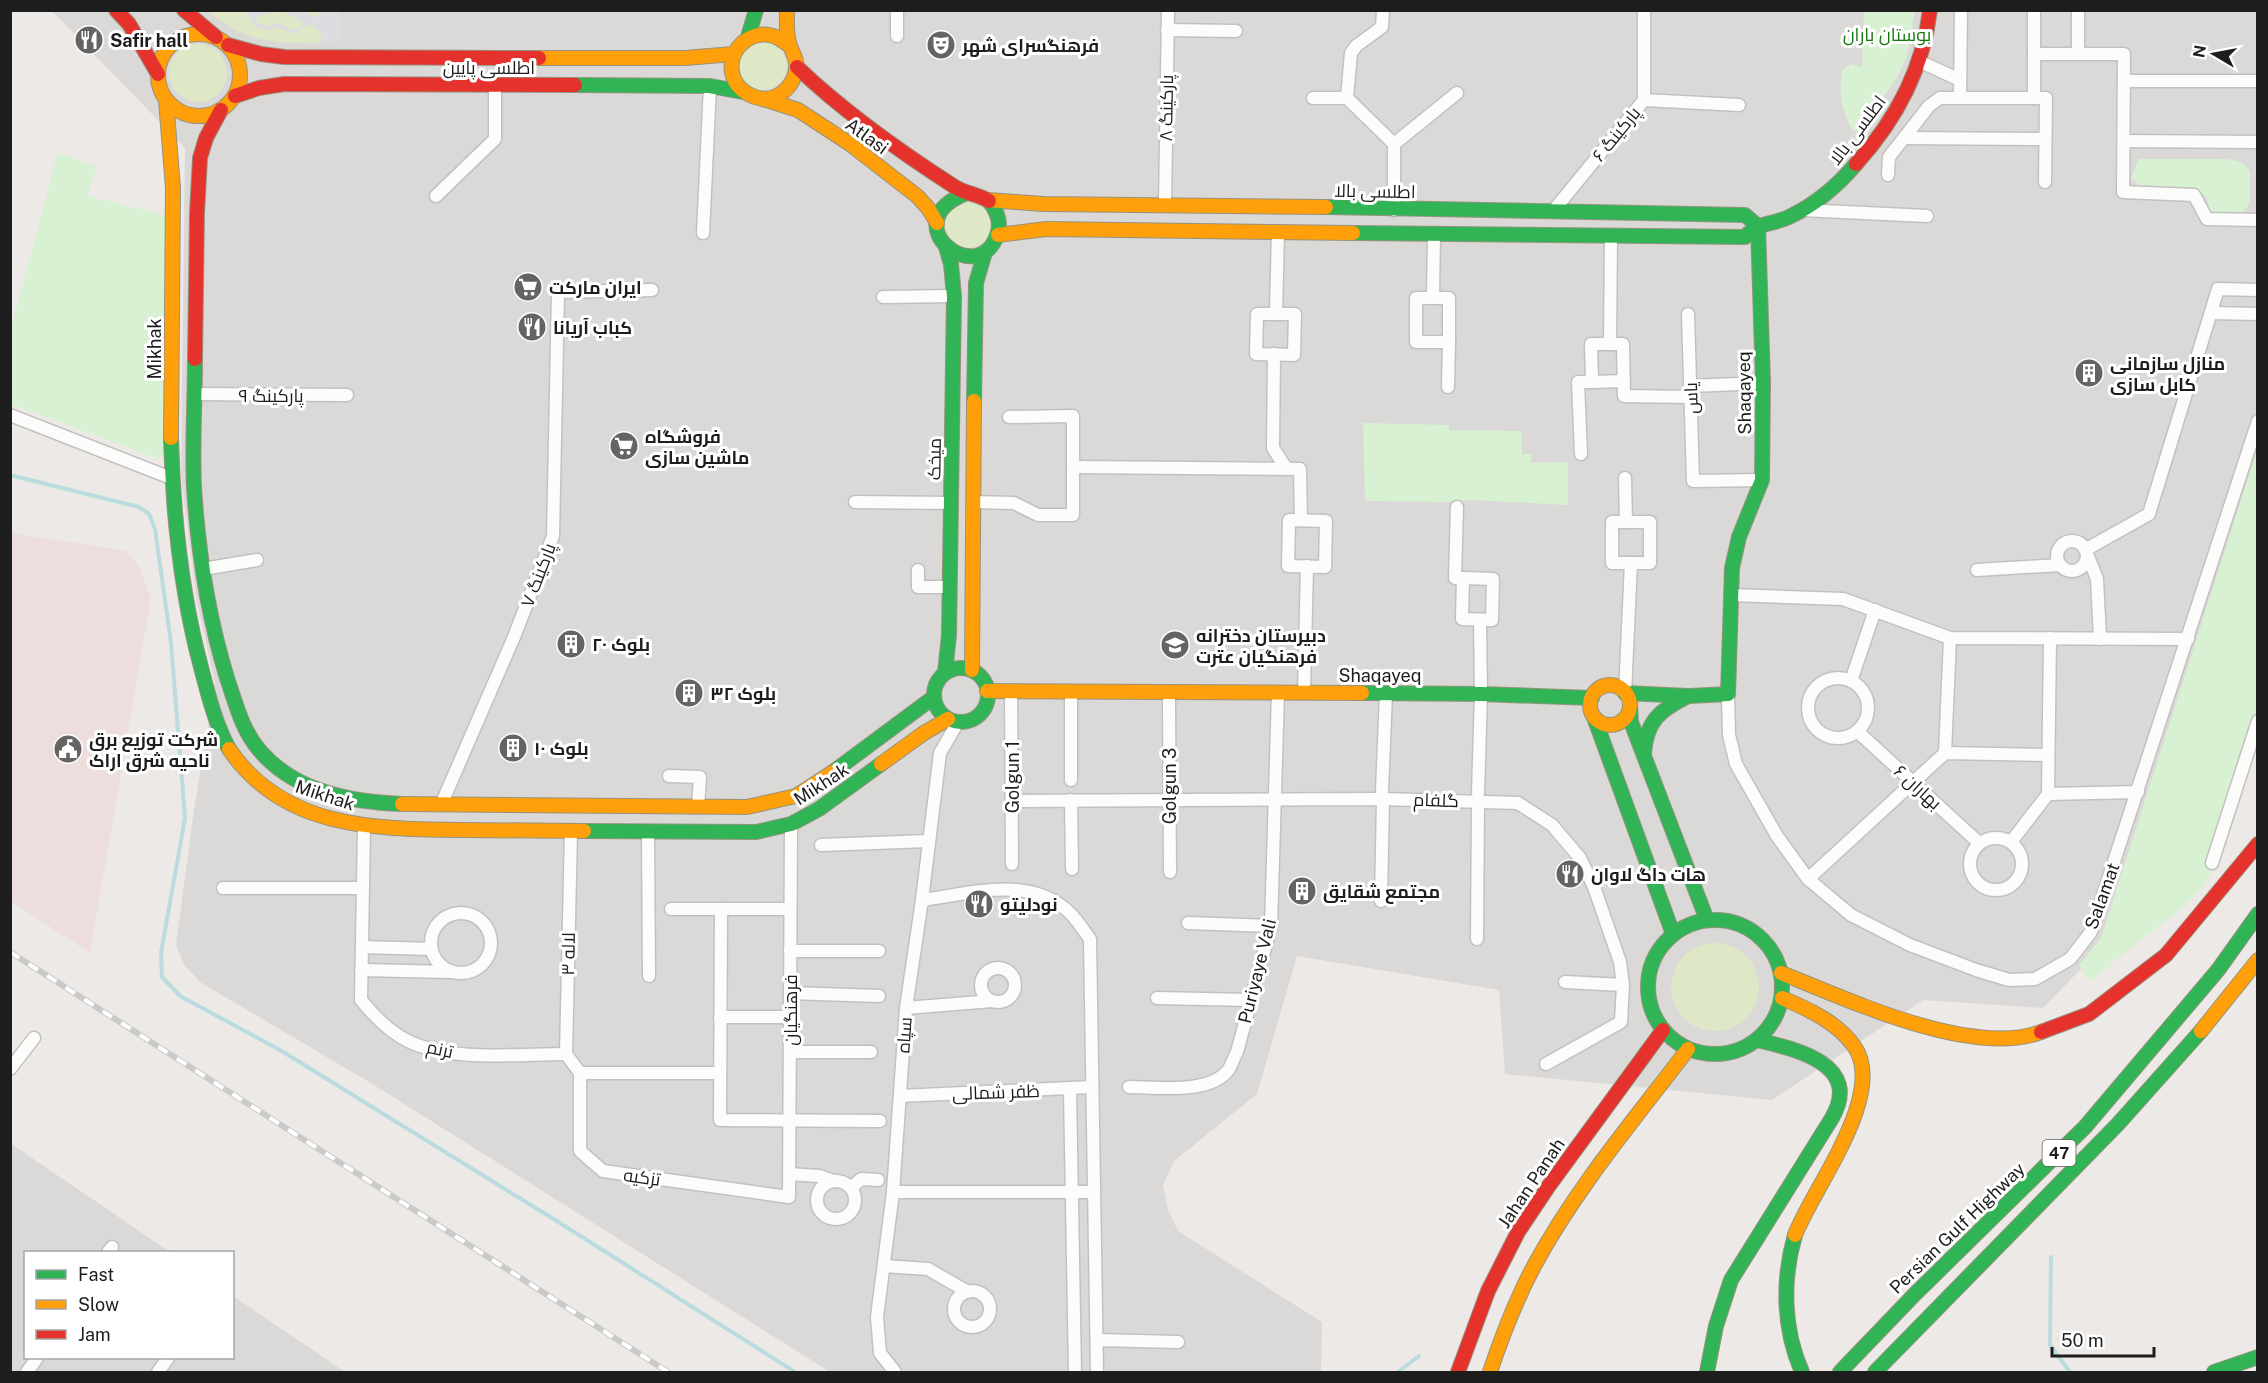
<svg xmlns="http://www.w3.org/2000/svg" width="2268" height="1383" font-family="'Public Sans',Cairo,sans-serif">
<rect width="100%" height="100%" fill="#ece9e6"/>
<g fill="#dbd9d8">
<path d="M 52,11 L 2257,11 L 2257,736 L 2170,877 L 2043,1008 L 1923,1000 L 1772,1100 L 1505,1074 L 1499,990 L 1297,956 L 1257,1094 L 1174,1161 L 1163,1185 L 1168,1210 L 1178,1231 L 1322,1322 L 1321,1372 L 830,1372 L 374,1085 L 200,982 L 184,965 L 176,945 L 193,817 L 215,682 L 197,602 L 181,476 L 185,148 Z"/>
<path d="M 10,1143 L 170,1252 L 26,1252 L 26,1358 L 232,1358 L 233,1296 L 345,1372 L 11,1372 Z"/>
</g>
<path fill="#edd" d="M 11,533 L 126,551 L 139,566 L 151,598 L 90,953 L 11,901 Z"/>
<g fill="#dee8c6">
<path d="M 206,11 L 340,11 L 340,43 C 309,43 276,46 247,35 C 232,29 219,19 206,11 Z"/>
<circle cx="763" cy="66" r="24"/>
<circle cx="198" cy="73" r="29"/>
<circle cx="968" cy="225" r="23"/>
<circle cx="1715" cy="987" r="44"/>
</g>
<g fill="#d7f1d2">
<path d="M 1864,11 L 1915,11 L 1907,57 L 1896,79 L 1859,132 L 1852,130 C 1841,110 1839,93 1842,70 L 1851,64 L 1862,67 Z"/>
<path d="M 58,153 L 97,166 L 87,196 L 165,215 L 165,453 L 159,459 L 11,404 L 11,329 Z"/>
<path d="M 2139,159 L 2228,159 L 2243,163 L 2250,171 L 2250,203 L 2243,212 L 2220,213 L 2210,211 L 2207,198 L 2197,189 L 2141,187 L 2131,178 Z"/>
<path d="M 1363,423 L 1449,425 L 1449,430 L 1521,431 L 1522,454 L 1531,454 L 1531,463 L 1568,462 L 1568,505 L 1470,500 L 1443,502 L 1365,501 Z"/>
<path d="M 2257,450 L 2257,735 L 2216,863 L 2205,884 L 2187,903 L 2090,981 L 2079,965 L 2101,938 Z"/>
</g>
<path fill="#dddde1" d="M 246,11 L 273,11 L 260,15 L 256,18 L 257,23 L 266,26 L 279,23 L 293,30 L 301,27 L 303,22 L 283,11 L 302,11 L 318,18 L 318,11 L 340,11 L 340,43 L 321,43 L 321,33 L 310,24 L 293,34 L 278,27 L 266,30 L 259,28 L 253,24 Z"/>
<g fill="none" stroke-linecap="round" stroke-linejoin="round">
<g stroke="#badcde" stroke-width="4">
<path d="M 10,475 L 139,507 L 149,514 L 155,529 L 171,643 L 185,818 L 161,953 L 162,977 L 180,996 L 280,1050 L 560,1223 L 795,1372"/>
<path d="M 2051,1257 L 2050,1345 L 2070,1372"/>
<path d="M 1398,1372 L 1419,1356"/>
</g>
<g stroke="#c3c1c0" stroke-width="15">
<g id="street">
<path d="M 1383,10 L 1382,27 L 1356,46 L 1351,53 L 1347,98 L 1394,144 L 1394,210"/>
<path d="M 1167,30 L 1236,31"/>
<path d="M 897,36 L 897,10"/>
<path d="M 2034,54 L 2124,54 L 2123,192 L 2194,195 L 2207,219 L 2258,220"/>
<path d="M 2078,54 L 2078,10"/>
<path d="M 1921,62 L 1960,80"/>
<path d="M 2124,81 L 2258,81"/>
<path d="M 1313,98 L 1347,98"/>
<path d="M 1960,98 L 1961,10"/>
<path d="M 2034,98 L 2034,10"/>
<path d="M 1644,100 L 1739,105"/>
<path d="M 1904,138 L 2045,139"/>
<path d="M 2124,141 L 2258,142"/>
<path d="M 1394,144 L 1457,93"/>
<path d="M 1888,175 L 1889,157 L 1929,106 L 1940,98 L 2046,98 L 2045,182"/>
<path d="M 436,196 L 495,139 L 495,85"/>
<path d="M 1165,205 L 1168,10"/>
<path d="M 1554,210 L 1644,100 L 1644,10"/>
<path d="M 1802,210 L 1927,216"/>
<path d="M 703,233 L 710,86"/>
<path d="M 883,297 L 954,296"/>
<rect x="1416" y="298" width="33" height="44"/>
<path d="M 1433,298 L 1434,233"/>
<path d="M 2211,313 L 2258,314"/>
<path d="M 1257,314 L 1295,314 L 1294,355 L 1256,354 Z"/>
<path d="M 1276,314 L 1278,231"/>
<path d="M 1688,314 L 1693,481 L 1762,480"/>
<path d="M 1610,344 L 1611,236"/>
<path d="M 1274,354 L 1273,448 L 1286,468"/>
<path d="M 1624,381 L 1592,382 L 1591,344 L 1623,344 L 1624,396 L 1691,397"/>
<path d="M 1690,386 L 1763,383"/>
<path d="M 1448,387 L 1449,342"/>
<path d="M 195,394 L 347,395"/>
<path d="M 10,415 L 171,478"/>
<path d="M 1581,454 L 1578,382 L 1592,382"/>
<path d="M 1073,467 L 1300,469 L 1301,520"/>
<path d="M 1625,478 L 1626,522"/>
<path d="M 855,502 L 952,503"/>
<path d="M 973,502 L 1014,503 L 1038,515 L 1073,515 L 1073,416 L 1009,417"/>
<path d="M 1457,507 L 1455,578 L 1463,578"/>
<path d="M 1289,520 L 1326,521 L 1325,567 L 1288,566 Z"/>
<rect x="1612" y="522" width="38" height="41"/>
<circle cx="2072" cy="556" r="15"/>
<path d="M 2085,550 L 2149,514 L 2218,289 L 2258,290"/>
<path d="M 2087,554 L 2097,579 L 2100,639"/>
<path d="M 203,569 L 257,560"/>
<path d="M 918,570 L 918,587 L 950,587"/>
<path d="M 1977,570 L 2060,565"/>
<path d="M 1463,578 L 1493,579 L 1492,620 L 1462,619 Z"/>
<path d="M 1731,595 L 1843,599 L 1950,638 L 2188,639"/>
<circle cx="1838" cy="708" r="30"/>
<path d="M 1851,681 L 1875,610"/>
<path d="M 1011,691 L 1012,864"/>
<path d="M 1304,693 L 1307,566"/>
<path d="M 1625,693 L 1631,563"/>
<path d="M 1728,694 L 1729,735 L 1736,764 L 1777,836 L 1808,879 L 1851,915 L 1910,945 L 1976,970 L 2009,980 L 2035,979 L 2070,959 L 2091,932 L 2258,421"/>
<path d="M 1169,700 L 1170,872"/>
<path d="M 1857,731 L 1979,843"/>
<path d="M 1945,753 L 1950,638"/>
<path d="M 669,776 L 700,777 L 698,807"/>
<path d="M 1071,780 L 1071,691"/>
<path d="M 1382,791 L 1386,693"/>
<path d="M 1478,793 L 1481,694 L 1480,620"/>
<path d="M 2048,794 L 2138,792"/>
<path d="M 1071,800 L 1072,869"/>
<path d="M 1012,801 L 1383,799 L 1518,803 L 1552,825 L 1580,858 L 1594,887 L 1620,962 L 1623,985 L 1621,1022 L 1546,1064"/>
<path d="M 441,805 L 514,637 L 553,536 L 558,292 L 652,290"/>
<path d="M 364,826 L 361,1000 C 374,1016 390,1033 410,1042 C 455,1062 517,1054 566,1054"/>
<path d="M 571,831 L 566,1054 L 580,1073"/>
<path d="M 648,831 L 649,976"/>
<circle cx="1996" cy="864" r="26"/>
<path d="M 2011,842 L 2048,794 L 2050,638"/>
<path d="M 821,845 L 928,841"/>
<path d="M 2212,863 L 2258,721"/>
<path d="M 1808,879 L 1945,753 L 2048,755"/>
<path d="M 223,888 L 363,888"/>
<path d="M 922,900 C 970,894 1030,874 1070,913 C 1078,921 1084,931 1090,939 L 1097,1372"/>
<path d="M 1381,901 L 1383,799"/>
<path d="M 671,909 L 790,909"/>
<path d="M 721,909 L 720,1120 L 880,1121"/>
<circle cx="461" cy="943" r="30"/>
<path d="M 1188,923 L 1271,926"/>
<path d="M 1477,939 L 1478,802"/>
<path d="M 362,947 L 431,949"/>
<path d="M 790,951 L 879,951"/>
<circle cx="998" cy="985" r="17"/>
<path d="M 361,970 L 450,972"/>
<path d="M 1565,982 L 1623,985"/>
<path d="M 790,993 L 879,996"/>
<path d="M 1157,998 L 1251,1000"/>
<path d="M 906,1008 L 992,1001"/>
<path d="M 720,1017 L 790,1017"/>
<path d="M 790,1052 L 871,1052"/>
<path d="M 10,1069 L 34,1038"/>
<path d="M 580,1073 L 580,1151 L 603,1171 L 789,1197 L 791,824"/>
<path d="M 580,1073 L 720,1073"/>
<path d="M 1129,1087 C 1157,1087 1211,1095 1229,1069 C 1232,1064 1234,1057 1237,1052 L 1271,926 L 1278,693"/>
<path d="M 1070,1089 L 1075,1372"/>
<path d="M 900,1096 L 1092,1087"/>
<path d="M 789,1174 L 819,1176 L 834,1181"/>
<circle cx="836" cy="1200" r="19"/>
<path d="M 851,1188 L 861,1179 L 878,1180"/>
<path d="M 893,1192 L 1094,1192"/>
<path d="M 108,1252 L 112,1247"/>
<path d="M 884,1266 L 928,1269 L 968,1292"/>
<circle cx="972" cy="1309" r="18"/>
<path d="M 1097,1340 L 1178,1342"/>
<path d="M 27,1372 L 37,1358"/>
<path d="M 158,1372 L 168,1358"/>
<path d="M 895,1372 L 880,1353 L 877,1317 L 893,1192 L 906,1008 L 922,900 L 940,753 L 958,722"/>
</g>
</g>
<g stroke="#96937f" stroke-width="16">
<g id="fast">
<path d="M 748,37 L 756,10"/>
<path d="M 575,85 L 710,86 L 743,92"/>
<path d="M 967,193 C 891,222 978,291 997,235 C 1002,222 997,211 989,201"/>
<path d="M 1326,207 L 1745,215 L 1758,226"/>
<path d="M 1353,233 L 1745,237 C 1761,220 1772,226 1791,216 C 1816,204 1838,185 1856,164"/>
<path d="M 195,359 C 195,401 192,445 194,487 C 198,551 208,616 227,678 C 236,704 242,731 261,752 C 296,792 351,802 402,804"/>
<path d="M 974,401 L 976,283 L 985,252"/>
<path d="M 171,438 C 173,517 181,594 202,671 C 209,698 216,725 229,749"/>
<circle cx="961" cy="695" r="27"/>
<path d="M 945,673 L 949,635 L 954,296 L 951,264 L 946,247"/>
<path d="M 1362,693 L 1481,694 L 1592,698"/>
<path d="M 1625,693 L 1689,696 L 1728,694 L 1732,568 L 1739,537 L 1762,480 L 1763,383 L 1758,226"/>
<path d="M 1630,704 L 1631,722 L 1707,920"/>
<path d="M 1594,717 L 1673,934"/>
<path d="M 1644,754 C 1646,721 1660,710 1688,696"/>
<path d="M 833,772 L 934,697"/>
<path d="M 584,831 L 756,832 L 791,824 L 819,809 L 881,764"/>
<circle cx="1715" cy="987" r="67"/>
<path d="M 1795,1235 C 1782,1280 1783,1329 1802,1372"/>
<path d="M 1707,1372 L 1716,1326 L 1731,1280 L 1832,1118 C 1863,1064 1795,1049 1757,1040"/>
<path d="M 1840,1372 L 1915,1294 L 2085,1127 L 2218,970 L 2258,914"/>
<path d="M 1875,1372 L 2118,1124 L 2201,1031"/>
<path d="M 2214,1372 L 2258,1357"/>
</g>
</g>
<g stroke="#96937f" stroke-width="16">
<g id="slow">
<path d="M 787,10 C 787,21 786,32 789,42 C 791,52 798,58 796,69 C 795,81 786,92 775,97 C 757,103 735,91 732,72 C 728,49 751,29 773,36 C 778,37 784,42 789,45"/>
<circle cx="199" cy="75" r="41"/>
<path d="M 539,58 L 685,58 L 733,54"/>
<path d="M 763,99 L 798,110 L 850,144 L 917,196 L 928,208 L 937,223"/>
<path d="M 166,100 L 173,188 L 171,438"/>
<path d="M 988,200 L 1043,204 L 1326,207"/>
<path d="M 998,235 L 1046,229 L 1353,233"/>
<path d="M 972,670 L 974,401"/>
<circle cx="1610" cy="705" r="20"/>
<path d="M 987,691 L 1362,693"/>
<path d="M 229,749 C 284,830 377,829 465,830 C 504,830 544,831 584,831"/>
<path d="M 881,764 L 924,733 L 948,719"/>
<path d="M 402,804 L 747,807 L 796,796 L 833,772"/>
<path d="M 1781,973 C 1847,999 1971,1058 2041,1032"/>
<path d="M 1782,998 C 1808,1009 1837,1022 1854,1046 C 1888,1093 1813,1188 1795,1235"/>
<path d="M 2201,1031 L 2258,960"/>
<path d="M 1490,1372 C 1502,1336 1516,1300 1534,1266 C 1576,1188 1635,1119 1688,1049"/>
</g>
</g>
<g stroke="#96937f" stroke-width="16">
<g id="jam">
<path d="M 116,10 L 129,24 L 158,74"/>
<path d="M 184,10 L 216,37"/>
<path d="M 228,45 L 261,54 L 284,57 L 539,58"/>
<path d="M 797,67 C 845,113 899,151 955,187 C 966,194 978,194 989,201"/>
<path d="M 235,96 L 259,88 L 284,84 L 575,85"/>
<path d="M 1856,164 C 1896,120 1923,69 1930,10"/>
<path d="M 195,359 L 197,213 L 200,158 L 206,138 L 221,110"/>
<path d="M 2041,1032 L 2089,1014 L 2166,955 L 2258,844"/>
<path d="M 1458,1372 L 1488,1291 L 1518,1232 L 1548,1187 L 1663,1030"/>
</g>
</g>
<use href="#street" stroke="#fcfcfb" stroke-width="12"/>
<use href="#fast" stroke="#30b455" stroke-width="14"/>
<use href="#slow" stroke="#ff9f0a" stroke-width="14"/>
<use href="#jam" stroke="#e5322d" stroke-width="14"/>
<g stroke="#cacac9" stroke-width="6">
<path id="rail" d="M 10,952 L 668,1372"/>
</g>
<use href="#rail" stroke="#fff" stroke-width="4" stroke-dasharray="11" stroke-linecap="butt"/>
</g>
<defs>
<g id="restaurant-disc" transform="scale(1.5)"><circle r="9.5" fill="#656463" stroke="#fff"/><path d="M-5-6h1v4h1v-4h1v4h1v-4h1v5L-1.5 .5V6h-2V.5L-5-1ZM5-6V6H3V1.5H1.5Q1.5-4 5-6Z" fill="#fff"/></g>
<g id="theatre-disc" transform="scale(1.5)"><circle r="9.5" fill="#656463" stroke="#fff"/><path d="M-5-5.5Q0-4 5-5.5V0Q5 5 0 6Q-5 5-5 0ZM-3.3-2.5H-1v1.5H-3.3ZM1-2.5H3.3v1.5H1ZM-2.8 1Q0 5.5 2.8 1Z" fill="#fff"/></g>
<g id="supermarket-disc" transform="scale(1.5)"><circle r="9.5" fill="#656463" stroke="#fff"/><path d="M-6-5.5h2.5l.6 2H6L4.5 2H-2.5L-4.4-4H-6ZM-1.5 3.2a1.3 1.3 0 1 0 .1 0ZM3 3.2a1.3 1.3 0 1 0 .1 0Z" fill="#fff"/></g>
<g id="building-disc" transform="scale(1.5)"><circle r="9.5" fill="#656463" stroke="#fff"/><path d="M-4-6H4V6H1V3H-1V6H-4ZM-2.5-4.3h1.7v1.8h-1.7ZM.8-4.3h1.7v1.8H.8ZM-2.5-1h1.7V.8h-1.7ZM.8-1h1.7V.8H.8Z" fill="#fff"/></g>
<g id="school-disc" transform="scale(1.5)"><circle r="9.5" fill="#656463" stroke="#fff"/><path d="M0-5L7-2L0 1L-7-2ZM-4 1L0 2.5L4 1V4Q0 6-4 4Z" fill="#fff"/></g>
<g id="civic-disc" transform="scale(1.5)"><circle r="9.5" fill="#656463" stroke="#fff"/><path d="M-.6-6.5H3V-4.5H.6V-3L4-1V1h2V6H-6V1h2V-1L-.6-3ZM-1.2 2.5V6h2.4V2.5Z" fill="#fff"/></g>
</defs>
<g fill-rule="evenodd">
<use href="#restaurant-disc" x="89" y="40"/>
<use href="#theatre-disc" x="941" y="45"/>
<use href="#supermarket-disc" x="528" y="287"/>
<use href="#restaurant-disc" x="532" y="327"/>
<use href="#building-disc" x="2089" y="373"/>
<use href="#supermarket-disc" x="624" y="446"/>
<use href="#building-disc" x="571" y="644"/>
<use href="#school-disc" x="1175" y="645"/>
<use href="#building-disc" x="689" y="693"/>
<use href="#building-disc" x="513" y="748"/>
<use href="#civic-disc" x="68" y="749"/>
<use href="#restaurant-disc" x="1570" y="874"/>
<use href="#building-disc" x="1302" y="891"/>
<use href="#restaurant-disc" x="979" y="904"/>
</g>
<g text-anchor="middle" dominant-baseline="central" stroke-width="6" stroke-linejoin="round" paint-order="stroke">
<rect fill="#fff" stroke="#616161" stroke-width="1.5" x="2042.5" y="1140" width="33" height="26" rx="4.5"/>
<g font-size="16" font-weight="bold" fill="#1d1d1d">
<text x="2059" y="1153">47</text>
</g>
<g font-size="18" fill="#16780f" stroke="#fff">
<text x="1887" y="34">بوستان باران</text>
</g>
<g font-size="18" font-weight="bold" fill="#1d1d1d" stroke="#fff" text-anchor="start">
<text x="110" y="40">Safir hall</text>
<text x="962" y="45">فرهنگسرای شهر</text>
<text x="549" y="287">ایران مارکت</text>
<text x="553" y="327">کباب آریانا</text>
<text x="2110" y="363">منازل سازمانی<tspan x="2110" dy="21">کابل سازی</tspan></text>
<text x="645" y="436">فروشگاه<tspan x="645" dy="21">ماشین سازی</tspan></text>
<text x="1196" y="635">دبیرستان دخترانه<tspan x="1196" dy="21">فرهنگیان عترت</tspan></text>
<text x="592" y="644">بلوک ۲۰</text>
<text x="710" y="693">بلوک ۳۲</text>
<text x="89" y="739">شرکت توزیع برق<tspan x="89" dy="21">ناحیه شرق اراک</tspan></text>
<text x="534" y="748">بلوک ۱۰</text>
<text x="1591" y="874">هات داگ لاوان</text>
<text x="1323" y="891">مجتمع شقایق</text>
<text x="1000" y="904">نودلیتو</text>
</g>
<g font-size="18" fill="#1d1d1d" stroke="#fff">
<text x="489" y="67">اطلسی پایین</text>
<text transform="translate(1166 108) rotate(-89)">پارکینگ ۸</text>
<text transform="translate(1857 130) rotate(-53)">اطلسی بالا</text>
<text transform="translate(1616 134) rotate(-51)">پارکینگ ۶</text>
<text transform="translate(867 136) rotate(36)">Atlasi</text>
<text transform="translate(1375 191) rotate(1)">اطلسی بالا</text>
<text transform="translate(154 349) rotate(-90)">Mikhak</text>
<text transform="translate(1744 393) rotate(-91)">Shaqayeq</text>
<text x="271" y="395">پارکینگ ۹</text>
<text transform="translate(1691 398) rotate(-92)">یاس</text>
<text transform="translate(934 459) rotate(-89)">میخک</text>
<text transform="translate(538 575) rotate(-69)">پارکینگ ۷</text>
<text x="1380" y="675">Shaqayeq</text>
<text transform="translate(1012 777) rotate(-90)">Golgun 1</text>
<text transform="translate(821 784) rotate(-33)">Mikhak</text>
<text transform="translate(1169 786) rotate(-90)">Golgun 3</text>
<text transform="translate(1918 787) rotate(42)">بهاران ۶</text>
<text transform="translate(325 795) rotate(18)">Mikhak</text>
<text transform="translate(1436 800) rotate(2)">گلفام</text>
<text transform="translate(2102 896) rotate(-70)">Salamat</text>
<text transform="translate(568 954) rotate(-89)">لاله ۳</text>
<text transform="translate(1257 971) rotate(-76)">Puriyaye Vali</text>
<text transform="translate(790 1010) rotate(-90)">فرهنگیان</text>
<text transform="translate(904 1035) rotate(-86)">سپاه</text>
<text transform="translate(440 1049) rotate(12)">ترنم</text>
<text transform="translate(996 1092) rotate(-2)">ظفر شمالی</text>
<text transform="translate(642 1177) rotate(8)">تزکیه</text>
<text transform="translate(1531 1183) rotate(-56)">Jahan Panah</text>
<text transform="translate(1957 1228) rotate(-44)">Persian Gulf Highway</text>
</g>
</g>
<rect width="2268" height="1383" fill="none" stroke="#1d1d1d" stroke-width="24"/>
<rect x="24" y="1251" width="210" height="108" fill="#ffffff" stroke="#a5a5a5" stroke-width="1.5"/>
<rect x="36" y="1270" width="30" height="9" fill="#30b455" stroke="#a5a5a5" stroke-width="1.5"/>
<text x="78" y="1281" font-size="18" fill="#1d1d1d">Fast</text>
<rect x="36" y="1300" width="30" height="9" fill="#ff9f0a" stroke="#a5a5a5" stroke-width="1.5"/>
<text x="78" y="1311" font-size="18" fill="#1d1d1d">Slow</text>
<rect x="36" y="1330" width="30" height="9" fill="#e5322d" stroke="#a5a5a5" stroke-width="1.5"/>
<text x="78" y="1341" font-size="18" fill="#1d1d1d">Jam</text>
<g transform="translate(2214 54) rotate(280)" stroke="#ffffff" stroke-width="4.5" paint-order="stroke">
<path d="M0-4.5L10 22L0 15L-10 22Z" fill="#1d1d1d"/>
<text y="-9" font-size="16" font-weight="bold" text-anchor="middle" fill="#1d1d1d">N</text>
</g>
<path d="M2052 1347v9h102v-9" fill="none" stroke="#1d1d1d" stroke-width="3"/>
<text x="2061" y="1347" font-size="18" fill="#1d1d1d" stroke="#ffffff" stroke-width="4.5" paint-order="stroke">50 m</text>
</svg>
